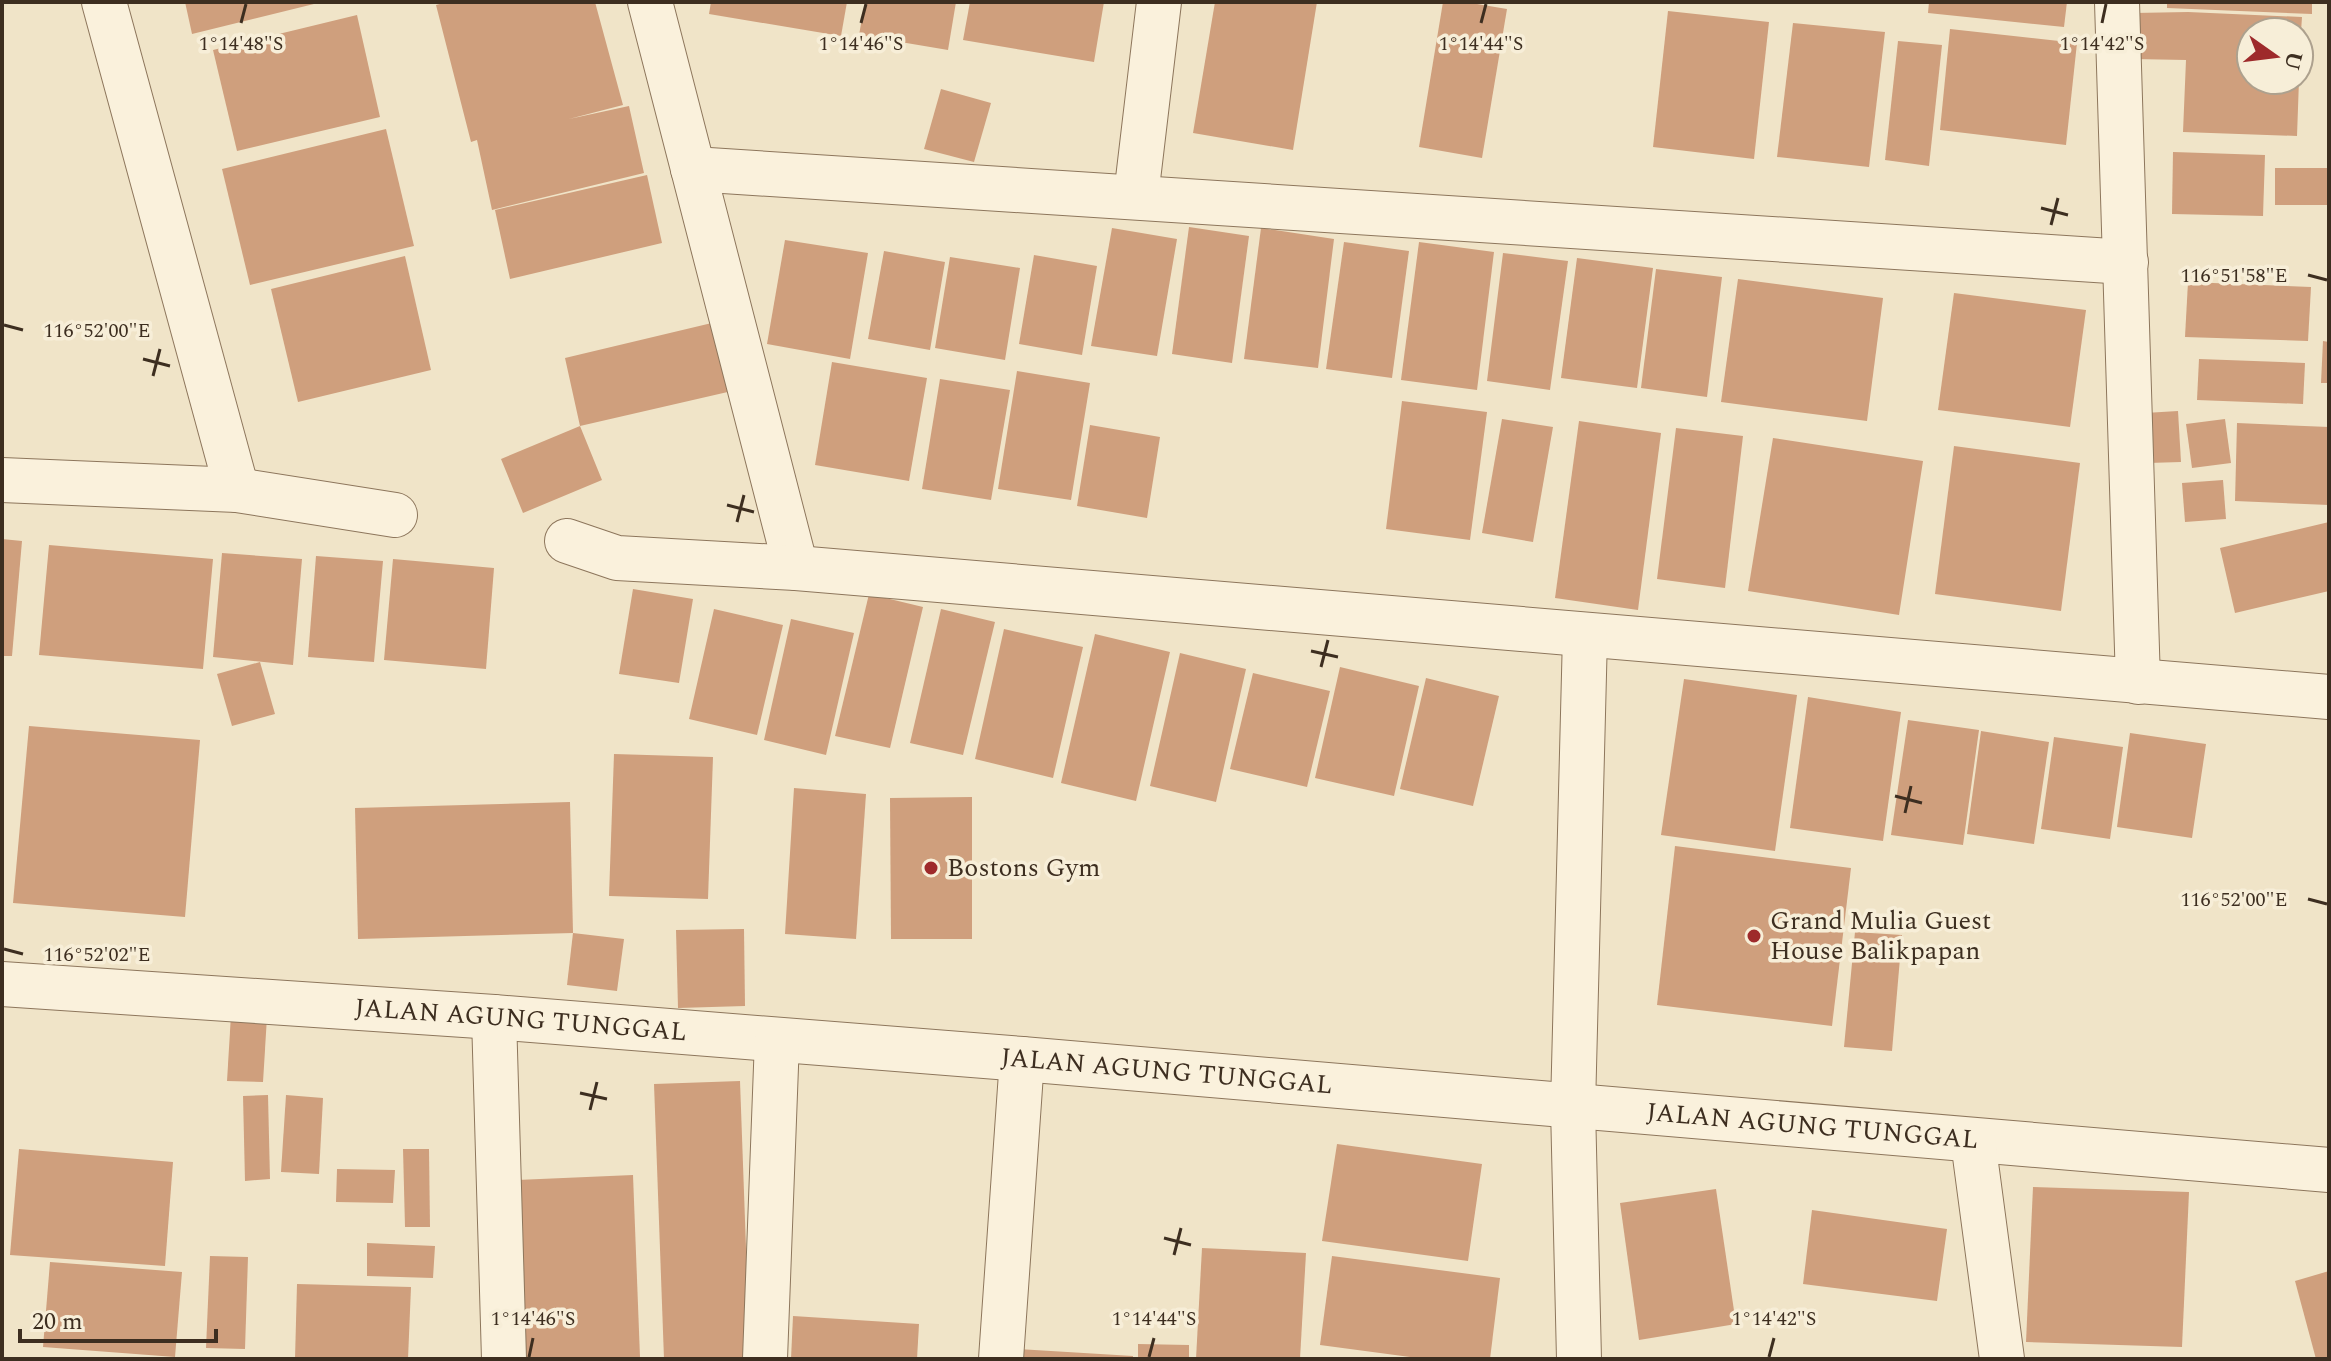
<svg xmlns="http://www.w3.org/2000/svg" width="2331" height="1361" font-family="Spectral,serif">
<rect width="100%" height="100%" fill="#f0e4c8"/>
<g fill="#cf9f7d">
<path d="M 185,2 L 318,2 L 318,3 L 192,34 Z"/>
<path d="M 447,2 L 595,2 L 623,105 L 569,119 L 629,106 L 644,173 L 492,210 L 477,140 L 471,142 L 436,5 Z"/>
<path d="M 711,2 L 847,2 L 841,36 L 709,14 Z"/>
<path d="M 865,2 L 956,2 L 948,50 L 859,35 Z"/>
<path d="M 970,2 L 1104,2 L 1094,62 L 963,40 Z"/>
<path d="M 1215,2 L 1317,2 L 1293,150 L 1193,133 Z"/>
<path d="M 1443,2 L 1465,2 L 1507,9 L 1482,158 L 1419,147 Z"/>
<path d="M 1929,2 L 2067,2 L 2064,27 L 1928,13 Z"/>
<path d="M 2167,2 L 2312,2 L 2312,14 L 2167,8 Z"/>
<path d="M 1668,11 L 1769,22 L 1754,159 L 1653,147 Z"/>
<path d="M 2188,12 L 2302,17 L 2301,32 L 2251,32 L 2251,80 L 2299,80 L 2297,136 L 2183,132 L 2186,60 L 2133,59 L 2134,13 Z"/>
<path d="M 357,15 L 380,117 L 237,151 L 213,50 Z"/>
<path d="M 1793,23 L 1885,32 L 1869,167 L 1777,157 Z"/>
<path d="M 1950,29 L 2077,43 L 2066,145 L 1940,130 Z"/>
<path d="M 1898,41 L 1942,45 L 1929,166 L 1885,160 Z"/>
<path d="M 941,89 L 991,103 L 974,162 L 924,149 Z"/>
<path d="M 386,129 L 414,246 L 250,285 L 222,169 Z"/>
<path d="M 2173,152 L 2265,155 L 2263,216 L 2172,214 Z"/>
<rect x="2275" y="168" width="54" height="37"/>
<path d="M 647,175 L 662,243 L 510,279 L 495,210 Z"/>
<path d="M 1189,227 L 1249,236 L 1232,363 L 1172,354 Z"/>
<path d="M 1112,228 L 1177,239 L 1157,356 L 1091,346 Z"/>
<path d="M 1261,228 L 1334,239 L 1318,368 L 1244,359 Z"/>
<path d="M 785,240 L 868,253 L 850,359 L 767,344 Z"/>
<path d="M 1344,242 L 1409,251 L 1392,378 L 1326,369 Z"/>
<path d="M 1419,242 L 1494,252 L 1477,390 L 1401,380 Z"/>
<path d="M 884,251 L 945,262 L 930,350 L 868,339 Z"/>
<path d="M 1503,253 L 1568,261 L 1550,390 L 1487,381 Z"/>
<path d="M 1034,255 L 1097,266 L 1082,355 L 1019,344 Z"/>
<path d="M 405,256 L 431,370 L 298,402 L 271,289 Z"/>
<path d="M 950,257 L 1020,268 L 1005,360 L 935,348 Z"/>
<path d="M 1577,258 L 1653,268 L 1637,388 L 1561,378 Z"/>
<path d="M 1656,269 L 1722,277 L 1707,397 L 1641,388 Z"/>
<path d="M 1738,279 L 1883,298 L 1867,421 L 1721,402 Z"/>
<path d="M 2188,282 L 2311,287 L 2308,341 L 2185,337 Z"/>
<path d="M 1954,293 L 2086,310 L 2070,427 L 1938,410 Z"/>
<path d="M 716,322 L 732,391 L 580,426 L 602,480 L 523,513 L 501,459 L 580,426 L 565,358 Z"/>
<path d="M 2323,341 L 2329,342 L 2329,383 L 2321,383 Z"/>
<path d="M 2199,359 L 2305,363 L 2303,404 L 2197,400 Z"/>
<path d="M 832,362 L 927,378 L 909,481 L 815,465 Z"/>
<path d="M 1017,371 L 1090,383 L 1071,500 L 998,489 Z"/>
<path d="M 940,379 L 1010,390 L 991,500 L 922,489 Z"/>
<path d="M 1402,401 L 1487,412 L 1470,540 L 1386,529 Z"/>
<path d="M 2178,411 L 2181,462 L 2148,463 L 2145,413 Z"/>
<path d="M 1502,419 L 1553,427 L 1533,542 L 1482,533 Z"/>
<path d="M 2225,419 L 2231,463 L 2192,468 L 2186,424 Z"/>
<path d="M 1579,421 L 1661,433 L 1638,610 L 1555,598 Z"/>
<path d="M 2237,423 L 2329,427 L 2329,505 L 2235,501 Z"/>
<path d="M 1090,425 L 1160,437 L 1147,518 L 1077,506 Z"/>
<path d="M 1676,428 L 1743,436 L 1725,588 L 1657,579 Z"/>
<path d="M 1773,438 L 1923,461 L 1899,615 L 1748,591 Z"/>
<path d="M 1954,446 L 2080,463 L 2061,611 L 1935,594 Z"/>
<path d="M 2223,480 L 2226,519 L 2185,522 L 2182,483 Z"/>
<path d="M 2329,522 L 2329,591 L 2235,613 L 2220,548 Z"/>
<path d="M 2,539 L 22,541 L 12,656 L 2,656 Z"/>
<path d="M 49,545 L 213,559 L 203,669 L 39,655 Z"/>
<path d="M 222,553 L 302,559 L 293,665 L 213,657 Z"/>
<path d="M 316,556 L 383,561 L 374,662 L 308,657 Z"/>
<path d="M 393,559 L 494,568 L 486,669 L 384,660 Z"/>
<path d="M 633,589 L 693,599 L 679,683 L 619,674 Z"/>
<path d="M 869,594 L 923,607 L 890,748 L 835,736 Z"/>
<path d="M 714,609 L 783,625 L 757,735 L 689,719 Z"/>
<path d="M 941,609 L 995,622 L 963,755 L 910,743 Z"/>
<path d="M 791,619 L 854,633 L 826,755 L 764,740 Z"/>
<path d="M 1004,629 L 1083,647 L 1053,778 L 975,759 Z"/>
<path d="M 1095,634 L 1170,652 L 1136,801 L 1061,783 Z"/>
<path d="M 1180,653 L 1246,669 L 1216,802 L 1150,786 Z"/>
<path d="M 260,662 L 275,714 L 232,726 L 217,674 Z"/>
<path d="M 1340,667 L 1419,686 L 1394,796 L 1315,778 Z"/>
<path d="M 1253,673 L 1330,691 L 1307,787 L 1230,769 Z"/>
<path d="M 1426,678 L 1499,696 L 1473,806 L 1400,789 Z"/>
<path d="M 1684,679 L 1797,695 L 1775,851 L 1661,835 Z"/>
<path d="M 1808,697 L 1901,712 L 1883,841 L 1790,828 Z"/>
<path d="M 1908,720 L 1979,730 L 1963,845 L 1891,835 Z"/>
<path d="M 29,726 L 200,740 L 185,917 L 13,903 Z"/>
<path d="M 1981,731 L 2049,742 L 2034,844 L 1967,834 Z"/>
<path d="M 2130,733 L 2206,744 L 2192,838 L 2117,827 Z"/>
<path d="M 2054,737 L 2123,747 L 2110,839 L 2041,829 Z"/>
<path d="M 614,754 L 713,757 L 708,899 L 609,896 Z"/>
<path d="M 794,788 L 866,794 L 856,939 L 785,934 Z"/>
<path d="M 972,797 L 972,939 L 891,939 L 890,798 Z"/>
<path d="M 570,802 L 573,933 L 358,939 L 355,808 Z"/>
<path d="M 1675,846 L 1851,868 L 1832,1026 L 1657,1005 Z"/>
<path d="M 744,929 L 745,1006 L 678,1008 L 676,930 Z"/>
<path d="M 1855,932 L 1902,935 L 1892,1051 L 1844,1047 Z"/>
<path d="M 573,933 L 624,939 L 617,991 L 567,985 Z"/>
<path d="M 231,1015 L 267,1017 L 263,1082 L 227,1081 Z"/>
<path d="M 740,1081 L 750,1359 L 664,1359 L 654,1084 Z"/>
<path d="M 268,1095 L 270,1179 L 245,1181 L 243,1096 Z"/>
<path d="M 286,1095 L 323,1098 L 319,1174 L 281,1172 Z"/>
<path d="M 1337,1144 L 1482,1164 L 1468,1261 L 1322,1241 Z"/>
<path d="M 19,1149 L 173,1162 L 165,1266 L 10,1255 Z"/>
<path d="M 403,1149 L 429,1149 L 430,1227 L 405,1227 Z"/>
<path d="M 337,1169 L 395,1170 L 393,1203 L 336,1202 Z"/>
<path d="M 633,1175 L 640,1357 L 523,1359 L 517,1180 Z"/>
<path d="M 2033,1187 L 2189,1192 L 2182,1347 L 2026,1342 Z"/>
<path d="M 1716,1189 L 1736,1324 L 1639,1340 L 1620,1203 Z"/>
<path d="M 1812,1210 L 1947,1229 L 1937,1301 L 1803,1284 Z"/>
<path d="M 367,1243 L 435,1246 L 433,1278 L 367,1276 Z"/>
<path d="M 1202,1248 L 1306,1253 L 1300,1359 L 1196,1359 Z"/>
<path d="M 210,1256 L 248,1257 L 245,1349 L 206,1348 Z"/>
<path d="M 1332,1256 L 1500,1278 L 1490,1359 L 1425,1359 L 1320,1345 Z"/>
<path d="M 50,1262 L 182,1272 L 175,1357 L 43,1347 Z"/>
<path d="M 2329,1271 L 2329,1359 L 2316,1359 L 2295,1281 Z"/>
<path d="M 297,1284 L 411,1287 L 408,1359 L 295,1359 Z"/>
<path d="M 793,1316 L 919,1324 L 917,1359 L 791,1359 Z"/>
<path d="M 1138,1344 L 1189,1345 L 1189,1359 L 1138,1359 Z"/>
<path d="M 1018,1349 L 1133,1356 L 1133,1359 L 1017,1359 Z"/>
</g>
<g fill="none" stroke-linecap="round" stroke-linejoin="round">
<g stroke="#8d765c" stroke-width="46">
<g id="minor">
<path d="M 104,2 L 237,490"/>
<path d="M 650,2 L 796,568"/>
<path d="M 2117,2 L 2138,682"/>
<path d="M 693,169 L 2126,262"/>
<path d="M 1136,196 L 1159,2"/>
<path d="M 2,480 L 237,490 L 395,515"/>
<path d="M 567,541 L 617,558 L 796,568 L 2329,697"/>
<path id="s1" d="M 2,984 L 494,1017 L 1022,1059 L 2329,1170"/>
<path d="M 494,1017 L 504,1359"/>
<path d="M 1973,1141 L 2002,1359"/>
<path d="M 765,1359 L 777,1040"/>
<path d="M 1001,1359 L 1022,1059"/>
<path d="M 1579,1359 L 1573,1107 L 1585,635"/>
</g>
</g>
<use href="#minor" stroke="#faf1dc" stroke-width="44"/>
</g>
<path fill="none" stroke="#3d2e20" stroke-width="3" d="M 241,23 L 246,4M 861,23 L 866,4M 1481,23 L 1486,4M 2102,23 L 2106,4M 2041,208 L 2068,215M 2051,225 L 2058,198M 2308,275 L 2327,280M 4,325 L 23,330M 143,359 L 170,366M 153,376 L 160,349M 727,505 L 754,512M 737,522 L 744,495M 1311,651 L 1338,657M 1321,667 L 1328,640M 1895,796 L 1922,803M 1905,813 L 1911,786M 2308,899 L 2327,904M 4,949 L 23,954M 580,1093 L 607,1099M 590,1110 L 597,1082M 1164,1238 L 1191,1245M 1174,1255 L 1181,1228M 529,1357 L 533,1338M 1149,1357 L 1154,1338M 1769,1357 L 1774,1338"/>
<g fill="#9e2a2b" stroke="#f7eed8" stroke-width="3">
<circle cx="931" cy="868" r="8"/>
<circle cx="1754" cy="936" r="8"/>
</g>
<g text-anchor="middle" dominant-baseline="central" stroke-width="7" stroke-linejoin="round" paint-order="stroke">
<g font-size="26" fill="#3d2e20" stroke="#f7eed8" text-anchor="start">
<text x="947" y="868">Bostons Gym</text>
<text x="1770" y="921">Grand Mulia Guest<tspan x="1770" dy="30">House Balikpapan</tspan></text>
</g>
<g font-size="26" fill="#3d2e20" stroke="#f7eed8">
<text stroke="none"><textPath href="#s1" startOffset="520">JALAN AGUNG TUNGGAL</textPath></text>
<text stroke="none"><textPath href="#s1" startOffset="1168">JALAN AGUNG TUNGGAL</textPath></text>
<text stroke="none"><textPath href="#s1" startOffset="1816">JALAN AGUNG TUNGGAL</textPath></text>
</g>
</g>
<g font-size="20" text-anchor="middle" fill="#3d2e20" stroke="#f7eed8" stroke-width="7" stroke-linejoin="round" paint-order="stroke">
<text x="861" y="50">1°14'46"S</text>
<text x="1481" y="50">1°14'44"S</text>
<text x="2102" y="50">1°14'42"S</text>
<text x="241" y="50">1°14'48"S</text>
<text x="2234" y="282">116°51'58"E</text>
<text x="97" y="337">116°52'00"E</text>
<text x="2234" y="906">116°52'00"E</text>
<text x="97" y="961">116°52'02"E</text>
<text x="533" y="1325">1°14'46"S</text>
<text x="1154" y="1325">1°14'44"S</text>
<text x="1774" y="1325">1°14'42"S</text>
</g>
<rect width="2331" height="1361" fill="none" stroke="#3d2e20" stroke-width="8"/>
<g transform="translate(2275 56) rotate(104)"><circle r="38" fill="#f7eed8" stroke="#ada18e" stroke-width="2"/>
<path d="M0-6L14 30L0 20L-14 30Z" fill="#9e2a2b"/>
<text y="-12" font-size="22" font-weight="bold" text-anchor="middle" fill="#3d2e20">U</text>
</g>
<path d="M20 1329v12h196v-12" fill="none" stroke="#3d2e20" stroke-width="4"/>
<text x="32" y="1329" font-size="24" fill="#3d2e20" stroke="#f7eed8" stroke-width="6" paint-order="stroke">20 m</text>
</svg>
